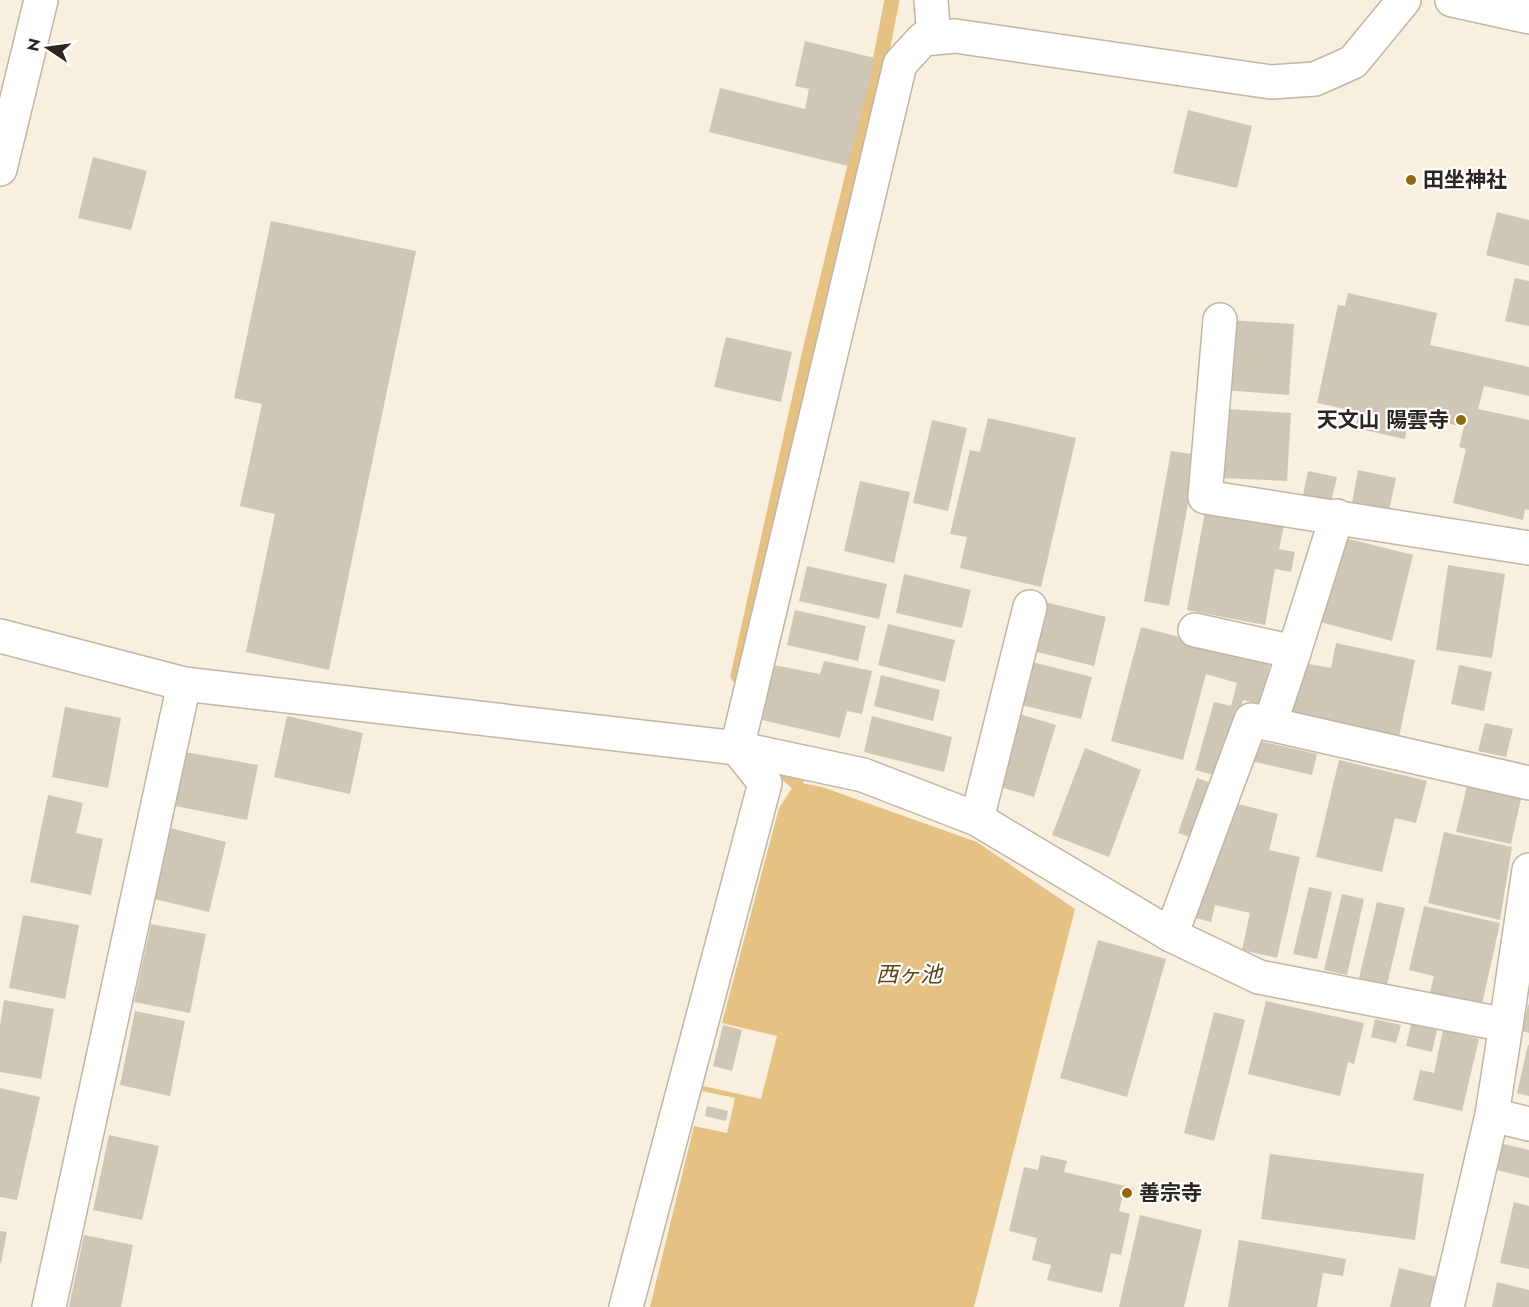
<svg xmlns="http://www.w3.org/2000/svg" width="1529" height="1307" font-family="Jost,'Noto Sans JP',sans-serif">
<rect width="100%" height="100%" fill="#f9efde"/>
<path fill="#e5c284" d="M 796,782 L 822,787 L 977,842 L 1075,909 L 974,1307 L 650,1307 L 694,1126 L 727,1133 L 735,1098 L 702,1091 L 703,1086 L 761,1099 L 777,1036 L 722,1023 L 779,808 Z"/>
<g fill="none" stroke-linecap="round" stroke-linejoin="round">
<g stroke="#e5c284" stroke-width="15">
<path d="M 738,676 L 812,342 L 878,72 L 892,0"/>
<path d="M 776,764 L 796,782"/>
</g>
</g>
<g fill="#d0c6b6">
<path d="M 805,41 L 875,58 L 848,166 L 709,132 L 720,88 L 805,109 L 809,89 L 795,86 Z"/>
<path d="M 1188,110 L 1252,126 L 1237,188 L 1173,173 Z"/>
<path d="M 93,157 L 147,171 L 131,230 L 78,218 Z"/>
<path d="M 1497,212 L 1529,220 L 1529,266 L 1486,255 Z"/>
<path d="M 271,221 L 416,251 L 329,670 L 246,652 L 275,514 L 240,506 L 262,404 L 234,398 Z"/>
<path d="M 1515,278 L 1529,281 L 1529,326 L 1505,321 Z"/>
<path d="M 1348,293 L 1437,313 L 1430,345 L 1529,367 L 1529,396 L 1484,386 L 1478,409 L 1529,420 L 1529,510 L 1525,509 L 1523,520 L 1453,503 L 1466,449 L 1459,447 L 1464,427 L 1409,415 L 1405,439 L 1355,428 L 1359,412 L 1317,403 L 1338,305 L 1345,306 Z"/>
<path d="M 1228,320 L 1294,324 L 1289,395 L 1224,390 Z"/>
<path d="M 726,337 L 792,352 L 781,402 L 714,387 Z"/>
<path d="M 1225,409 L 1291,413 L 1287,481 L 1221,478 Z"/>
<path d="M 988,418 L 1076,438 L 1041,587 L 960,568 L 967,537 L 950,534 L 970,450 L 980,452 Z"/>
<path d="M 932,420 L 967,428 L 948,511 L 913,503 Z"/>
<path d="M 1171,451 L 1197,455 L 1169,606 L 1144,601 Z"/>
<path d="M 1358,470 L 1396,478 L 1389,510 L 1352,503 Z"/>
<path d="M 1308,471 L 1337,477 L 1331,502 L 1303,495 Z"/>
<path d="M 860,481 L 910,492 L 894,563 L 844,551 Z"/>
<path d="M 1205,511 L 1284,525 L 1279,549 L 1295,552 L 1291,572 L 1275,569 L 1265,625 L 1187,610 Z"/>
<path d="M 1341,537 L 1413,555 L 1392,641 L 1320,622 Z"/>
<path d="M 1448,565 L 1505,574 L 1492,658 L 1436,650 Z"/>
<path d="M 807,566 L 887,584 L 879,619 L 799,601 Z"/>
<path d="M 904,574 L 971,590 L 962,628 L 896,613 Z"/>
<path d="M 1045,602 L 1106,617 L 1094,666 L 1033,651 Z"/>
<path d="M 795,610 L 866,626 L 858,661 L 787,645 Z"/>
<path d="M 888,624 L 955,640 L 945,682 L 878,665 Z"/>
<path d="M 1141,627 L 1271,661 L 1260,704 L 1243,700 L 1222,777 L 1195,770 L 1214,702 L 1231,706 L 1237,683 L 1206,674 L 1183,760 L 1111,741 Z"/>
<path d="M 1336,643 L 1415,660 L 1399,737 L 1292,715 L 1303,663 L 1331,668 Z"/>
<path d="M 824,661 L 872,671 L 862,714 L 847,711 L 840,738 L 762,720 L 774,665 L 820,674 Z"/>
<path d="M 1032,662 L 1092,677 L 1081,719 L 1021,705 Z"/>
<path d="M 1459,665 L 1492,672 L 1484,711 L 1451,704 Z"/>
<path d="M 881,675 L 940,690 L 933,721 L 874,706 Z"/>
<path d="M 65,707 L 121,718 L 108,788 L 52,777 Z"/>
<path d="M 1016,713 L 1056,725 L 1034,797 L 994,785 Z"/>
<path d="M 287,716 L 363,733 L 350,794 L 274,777 Z"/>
<path d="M 872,716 L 952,737 L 944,772 L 864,752 Z"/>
<path d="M 1485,723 L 1513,729 L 1506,757 L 1478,751 Z"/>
<path d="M 1256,740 L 1317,754 L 1312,775 L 1251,761 Z"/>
<path d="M 1085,748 L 1141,770 L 1109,857 L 1052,835 Z"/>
<path d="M 185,752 L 258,765 L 247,820 L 175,806 Z"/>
<path d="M 1339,760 L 1427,781 L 1416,823 L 1395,818 L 1382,872 L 1316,857 Z"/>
<path d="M 1197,778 L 1217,785 L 1199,840 L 1178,833 Z"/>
<path d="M 1467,786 L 1521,799 L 1511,844 L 1456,832 Z"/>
<path d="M 48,795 L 83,803 L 76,833 L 103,839 L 91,895 L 30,882 Z"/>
<path d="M 1230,802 L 1278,814 L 1269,850 L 1300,857 L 1277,958 L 1242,950 L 1250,913 L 1215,905 L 1211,922 L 1192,917 Z"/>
<path d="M 170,828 L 226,842 L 209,912 L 154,899 Z"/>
<path d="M 1444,832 L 1512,847 L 1500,920 L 1428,903 Z"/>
<path d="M 1309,887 L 1332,892 L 1317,959 L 1293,954 Z"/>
<path d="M 1342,894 L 1364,899 L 1347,975 L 1324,970 Z"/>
<path d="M 1377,902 L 1405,908 L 1387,985 L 1359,978 Z"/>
<path d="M 1424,906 L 1500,923 L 1482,1004 L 1430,992 L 1434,976 L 1409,970 Z"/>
<path d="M 23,915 L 79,925 L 65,999 L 9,988 Z"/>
<path d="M 151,924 L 206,934 L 190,1013 L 134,1002 Z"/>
<path d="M 1098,940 L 1166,959 L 1127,1097 L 1060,1078 Z"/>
<path d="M 4,1000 L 54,1009 L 41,1079 L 0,1072 L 0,1026 Z"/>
<path d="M 1266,1001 L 1364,1023 L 1354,1064 L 1348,1062 L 1340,1096 L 1248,1074 Z"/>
<path d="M 1528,1004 L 1529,1005 L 1529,1033 L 1522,1031 Z"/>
<path d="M 135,1011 L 185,1021 L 170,1096 L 120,1085 Z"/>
<path d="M 1214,1012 L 1245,1020 L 1214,1141 L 1184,1133 Z"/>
<path d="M 1375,1019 L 1401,1025 L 1396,1043 L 1371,1037 Z"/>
<path d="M 1411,1024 L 1437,1030 L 1432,1052 L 1406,1046 Z"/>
<path d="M 723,1025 L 742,1030 L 732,1071 L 713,1066 Z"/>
<path d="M 1443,1030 L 1479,1039 L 1462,1111 L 1413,1100 L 1420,1070 L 1434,1073 Z"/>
<path d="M 1528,1045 L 1529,1045 L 1529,1096 L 1517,1093 Z"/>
<path d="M 0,1088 L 40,1097 L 17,1200 L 0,1197 Z"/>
<path d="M 707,1106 L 728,1111 L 726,1121 L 705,1116 Z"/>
<path d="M 109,1135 L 159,1146 L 142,1220 L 93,1210 Z"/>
<path d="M 1503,1144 L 1529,1150 L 1529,1178 L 1497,1170 Z"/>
<path d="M 1270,1154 L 1424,1174 L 1415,1240 L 1261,1219 Z"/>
<path d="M 1041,1155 L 1067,1161 L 1064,1172 L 1134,1188 L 1132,1197 L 1123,1195 L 1119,1211 L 1130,1214 L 1121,1255 L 1111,1253 L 1102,1293 L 1047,1280 L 1051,1265 L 1032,1260 L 1037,1238 L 1009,1231 L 1024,1167 L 1038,1170 Z"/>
<path d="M 1514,1202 L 1529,1206 L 1529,1269 L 1500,1263 Z"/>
<path d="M 1140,1215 L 1202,1230 L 1184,1307 L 1119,1307 Z"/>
<path d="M 0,1231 L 7,1232 L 1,1263 L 0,1263 Z"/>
<path d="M 84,1235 L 133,1245 L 121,1307 L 69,1307 Z"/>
<path d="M 1239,1240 L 1346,1259 L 1343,1276 L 1323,1273 L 1317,1307 L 1228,1307 Z"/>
<path d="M 1399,1268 L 1436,1277 L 1429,1307 L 1390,1307 Z"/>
<path d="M 1497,1282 L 1529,1290 L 1529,1307 L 1492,1307 Z"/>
</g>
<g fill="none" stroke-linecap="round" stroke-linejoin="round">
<g stroke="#bfb6a5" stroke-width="36">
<g id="minor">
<path d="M 931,0 L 934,38"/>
<path d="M 1452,0 L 1529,17"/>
<path d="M 1220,320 L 1205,497 L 1529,548"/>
<path d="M 1337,516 L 1294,652 L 1270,724 L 1529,783"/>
<path d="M 1195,630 L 1294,652"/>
<path d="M 0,636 L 184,684 L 737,748 L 863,775 L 977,819 L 1171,935 L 1259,977 L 1506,1025"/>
<path d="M 737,748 L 900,64 L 923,39 L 955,36 L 1271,82 L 1315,79 L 1353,62 L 1404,0"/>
<path d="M 977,819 L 1030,607"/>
<path d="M 1171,935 L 1251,720 L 1270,724"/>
<path d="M 1492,1115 L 1529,1124"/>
<path d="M 49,1307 L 184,684"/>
<path d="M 626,1307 L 765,783 L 737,748"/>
<path d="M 1447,1307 L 1492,1115 L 1506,1025 L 1529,870"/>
</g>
</g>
<g stroke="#bfb6a5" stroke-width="36">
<path id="major" d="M 0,169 L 41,0"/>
</g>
<use href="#minor" stroke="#fff" stroke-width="33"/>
<use href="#major" stroke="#fff" stroke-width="33"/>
</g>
<g fill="#916910" stroke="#fff" stroke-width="2">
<circle cx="1411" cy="180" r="6"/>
<circle cx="1461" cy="420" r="6"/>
<circle cx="1127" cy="1193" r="6"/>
</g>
<g text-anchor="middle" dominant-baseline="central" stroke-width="4.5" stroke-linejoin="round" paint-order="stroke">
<g font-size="21" font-weight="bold" fill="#2a2620" stroke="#fff" text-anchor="start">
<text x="1423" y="180">田坐神社</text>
<text x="1449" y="420" text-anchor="end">天文山 陽雲寺</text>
<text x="1139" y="1193">善宗寺</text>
</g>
<g font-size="22" font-style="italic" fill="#5b4313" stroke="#fff">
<text x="909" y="974">西ヶ池</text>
</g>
</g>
<g transform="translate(48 48) rotate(283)" stroke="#ffffff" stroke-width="4.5" paint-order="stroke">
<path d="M0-4.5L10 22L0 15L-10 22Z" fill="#2a2620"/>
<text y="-9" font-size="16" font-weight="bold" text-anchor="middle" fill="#2a2620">N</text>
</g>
</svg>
